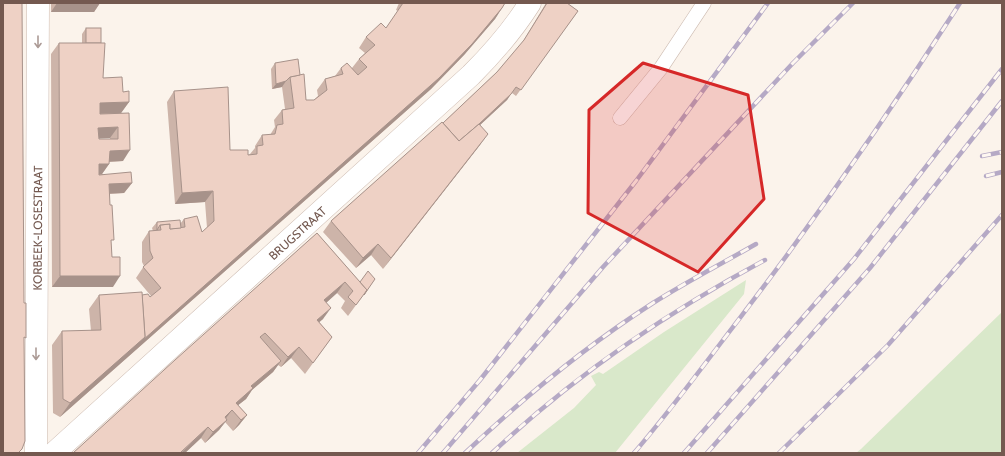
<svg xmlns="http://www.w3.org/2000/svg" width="1005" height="456" font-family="Cabin,sans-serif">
<rect width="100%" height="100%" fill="#fbf3eb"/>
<g fill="#d9e8ca">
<path d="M 746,280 L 744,294 L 615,453 L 517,453 L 574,408 L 596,385 L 591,376 L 599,372 L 603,374 L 664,332 Z"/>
<path d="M 1002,312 L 1002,453 L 856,453 L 861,449 Z"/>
</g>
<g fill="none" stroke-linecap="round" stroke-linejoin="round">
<g stroke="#cdbbb1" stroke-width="15">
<path id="lane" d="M 620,118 L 661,68 L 704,3"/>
</g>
<g stroke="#cdbbb1" stroke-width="23">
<g id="street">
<path id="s1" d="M 36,453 L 38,3"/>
<path id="s2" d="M 54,453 L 471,75 C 494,52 513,30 530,3"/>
</g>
</g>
<use href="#lane" stroke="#fff" stroke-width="14"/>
<use href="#street" stroke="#fff" stroke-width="22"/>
<g stroke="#b5a9c5" stroke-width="4.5">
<g id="rail">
<path d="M 982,156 L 1002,152"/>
<path d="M 986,176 L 1002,172"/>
<path d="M 418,453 L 480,380 L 636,181 L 768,3"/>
<path d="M 443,453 L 603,267 L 793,63 L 853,3"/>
<path d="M 465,453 C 523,398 586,346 653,303 C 686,282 721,264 756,244"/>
<path d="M 492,453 C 575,375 664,314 765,260"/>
<path d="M 634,453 C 664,418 692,381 720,344 C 805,234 885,120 960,3"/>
<path d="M 684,453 L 854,259 L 1002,69"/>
<path d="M 707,453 L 870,268 L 1002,101"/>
<path d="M 779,453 L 888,345 L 1002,215"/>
</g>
</g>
<use href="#rail" stroke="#fef7f1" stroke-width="3" stroke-dasharray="9" stroke-linecap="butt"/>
</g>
<g fill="#cdb4a9" fill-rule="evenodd">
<path d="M 51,3 L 100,3 L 94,12 L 51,12 Z"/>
<path d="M 399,3 L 505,3 L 495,19 L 464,55 L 431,89 L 60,417 L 53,413 L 52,345 L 62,331 L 91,331 L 89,309 L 99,295 L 142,295 L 150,297 L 151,296 L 136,278 L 144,266 L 142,262 L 142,242 L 149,231 L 153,231 L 152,228 L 157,222 L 180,224 L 184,219 L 202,232 L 207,228 L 205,202 L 175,204 L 167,102 L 174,91 L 230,150 L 248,155 L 250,154 L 255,148 L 255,146 L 262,135 L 270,135 L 275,127 L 274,120 L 282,110 L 285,109 L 282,87 L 272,89 L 271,69 L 275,63 L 300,75 L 306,100 L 314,100 L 318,96 L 317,90 L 325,79 L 335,76 L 341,68 L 352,68 L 359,59 L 365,53 L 359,48 L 366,37 L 386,28 L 398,11 L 396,10 Z"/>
<path d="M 546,3 L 567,3 L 578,11 L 516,96 L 512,93 L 507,100 L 480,125 L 480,145 L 383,269 L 371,255 L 356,268 L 323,232 L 331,221 L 443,123 L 497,72 L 522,43 Z"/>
<path d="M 86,28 L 103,78 L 123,92 L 129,102 L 121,113 L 129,113 L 123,161 L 109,162 L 109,164 L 102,174 L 132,183 L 124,193 L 109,194 L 113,287 L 52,287 L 51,54 L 59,43 L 82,43 L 82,34 ZM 99,138 L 110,138 L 110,139 L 99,139 Z"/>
<path d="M 317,233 L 360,282 L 375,279 L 348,316 L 341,308 L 345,301 L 337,293 L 326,303 L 323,319 L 319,322 L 332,337 L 305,374 L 291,358 L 281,367 L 278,365 L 273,372 L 252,390 L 246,399 L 238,405 L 247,415 L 239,425 L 233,431 L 225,422 L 219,430 L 205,443 L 201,438 L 185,453 L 73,453 Z"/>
</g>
<g fill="#a7928a">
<path d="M 57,3 L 100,3 L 94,12 L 51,12 Z"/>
<path d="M 502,8 L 495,19 L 464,55 L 431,89 L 60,417 L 70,403 Z"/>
<path d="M 286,81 L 282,87 L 272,89 L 276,84 Z"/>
<path d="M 511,94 L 507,100 L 452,151 L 456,145 Z"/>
<path d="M 129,102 L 121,113 L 92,114 L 100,103 Z"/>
<path d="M 118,127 L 110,138 L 91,139 L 98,128 Z"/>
<path d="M 488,134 L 480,145 L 383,269 L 391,258 Z"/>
<path d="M 130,150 L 123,161 L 102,162 L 110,151 Z"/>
<path d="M 99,164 L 109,164 L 102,174 L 91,175 Z"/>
<path d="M 132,183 L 124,193 L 101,194 L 109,184 Z"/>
<path d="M 213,191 L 205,202 L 175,204 L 182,193 Z"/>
<path d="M 378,244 L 371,255 L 356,268 L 363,258 Z"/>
<path d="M 60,276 L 120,276 L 113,287 L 52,287 Z"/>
<path d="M 345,282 L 337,293 L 317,311 L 324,300 Z"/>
<path d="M 331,308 L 323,319 L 309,331 L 317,320 Z"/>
<path d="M 299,347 L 291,358 L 281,367 L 288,357 Z"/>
<path d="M 281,361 L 273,372 L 252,390 L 246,399 L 232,410 L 224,421 L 225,417 L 236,403 L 251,386 Z"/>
<path d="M 247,415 L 239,425 L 233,431 L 241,420 Z"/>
<path d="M 227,420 L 219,430 L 205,443 L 213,432 Z"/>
<path d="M 208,427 L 201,438 L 185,453 L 181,453 Z"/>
</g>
<g fill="#eed1c5" stroke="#a7928a" fill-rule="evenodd">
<path d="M 3,3 L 22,3 L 24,303 L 26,303 L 26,338 L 24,337 L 25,441 L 22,449 L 18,453 L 3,453 Z"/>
<path d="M 403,3 L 505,3 L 502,8 L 472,44 L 439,78 L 143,340 L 145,337 L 142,295 L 148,294 L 150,297 L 161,288 L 143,267 L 153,258 L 150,251 L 149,231 L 161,230 L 160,225 L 170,224 L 170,229 L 185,227 L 184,219 L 197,216 L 202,232 L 214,221 L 213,191 L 182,193 L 174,91 L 228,87 L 230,150 L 248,150 L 248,155 L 257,154 L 257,146 L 263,145 L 262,135 L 275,134 L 277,125 L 283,124 L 282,110 L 294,108 L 290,77 L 304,74 L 306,100 L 314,100 L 327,90 L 325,79 L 343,74 L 341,68 L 347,63 L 358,75 L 367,67 L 359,59 L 375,45 L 366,37 L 381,23 L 386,28 Z"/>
<path d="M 547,3 L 567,3 L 578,11 L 521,90 L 516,87 L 511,94 L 479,124 L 459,141 L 443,123 L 497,72 L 524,40 Z"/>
<rect x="86" y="28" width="15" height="15"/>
<path d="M 59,43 L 105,43 L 103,78 L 122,77 L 123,92 L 129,91 L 129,102 L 100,103 L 100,114 L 129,113 L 130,150 L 110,151 L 109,164 L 99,164 L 99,175 L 131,172 L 132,183 L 109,184 L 110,205 L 112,205 L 114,240 L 111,240 L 112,257 L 120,257 L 120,276 L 60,276 ZM 118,127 L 118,139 L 99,139 L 98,128 Z"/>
<path d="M 298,59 L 300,75 L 290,77 L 286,81 L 276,84 L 275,63 Z"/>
<path d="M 442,122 L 459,141 L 479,124 L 488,134 L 391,258 L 378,244 L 363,258 L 331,221 Z"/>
<path d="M 180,220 L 181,228 L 170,229 L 170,224 L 160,225 L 157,230 L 157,222 Z"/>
<path d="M 317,233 L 367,290 L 356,305 L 348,297 L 353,291 L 345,282 L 324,300 L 331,308 L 317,320 L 332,337 L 313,363 L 299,347 L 288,357 L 265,333 L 260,337 L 281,361 L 251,386 L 253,388 L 236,403 L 247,415 L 241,420 L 232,410 L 225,417 L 227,420 L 213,432 L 208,427 L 181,452 L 182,453 L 73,453 L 175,360 Z"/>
<path d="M 368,271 L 375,279 L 364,295 L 367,290 L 360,282 Z"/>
<path d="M 142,292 L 145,337 L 70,403 L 63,399 L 62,331 L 101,330 L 99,295 Z"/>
</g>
<defs><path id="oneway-shaft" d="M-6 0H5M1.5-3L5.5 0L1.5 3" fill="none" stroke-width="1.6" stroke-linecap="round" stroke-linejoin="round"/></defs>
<g stroke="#ac9b96">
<use href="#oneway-shaft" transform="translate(38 42) rotate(90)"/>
<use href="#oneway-shaft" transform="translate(36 354) rotate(90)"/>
</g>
<path fill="#d62828" fill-opacity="0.2" stroke="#d62828" stroke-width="3" stroke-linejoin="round" d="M 643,63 L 748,95 L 764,199 L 698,272 L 588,213 L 589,110 Z"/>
<g text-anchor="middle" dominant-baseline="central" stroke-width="3" stroke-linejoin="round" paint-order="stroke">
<g font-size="12" fill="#745950" stroke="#fef7f1">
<text stroke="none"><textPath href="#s1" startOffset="225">KORBEEK-LOSESTRAAT</textPath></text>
<text stroke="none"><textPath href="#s2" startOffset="328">BRUGSTRAAT</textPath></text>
</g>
</g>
<rect width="1005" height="456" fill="none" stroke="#745950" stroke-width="8"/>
</svg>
